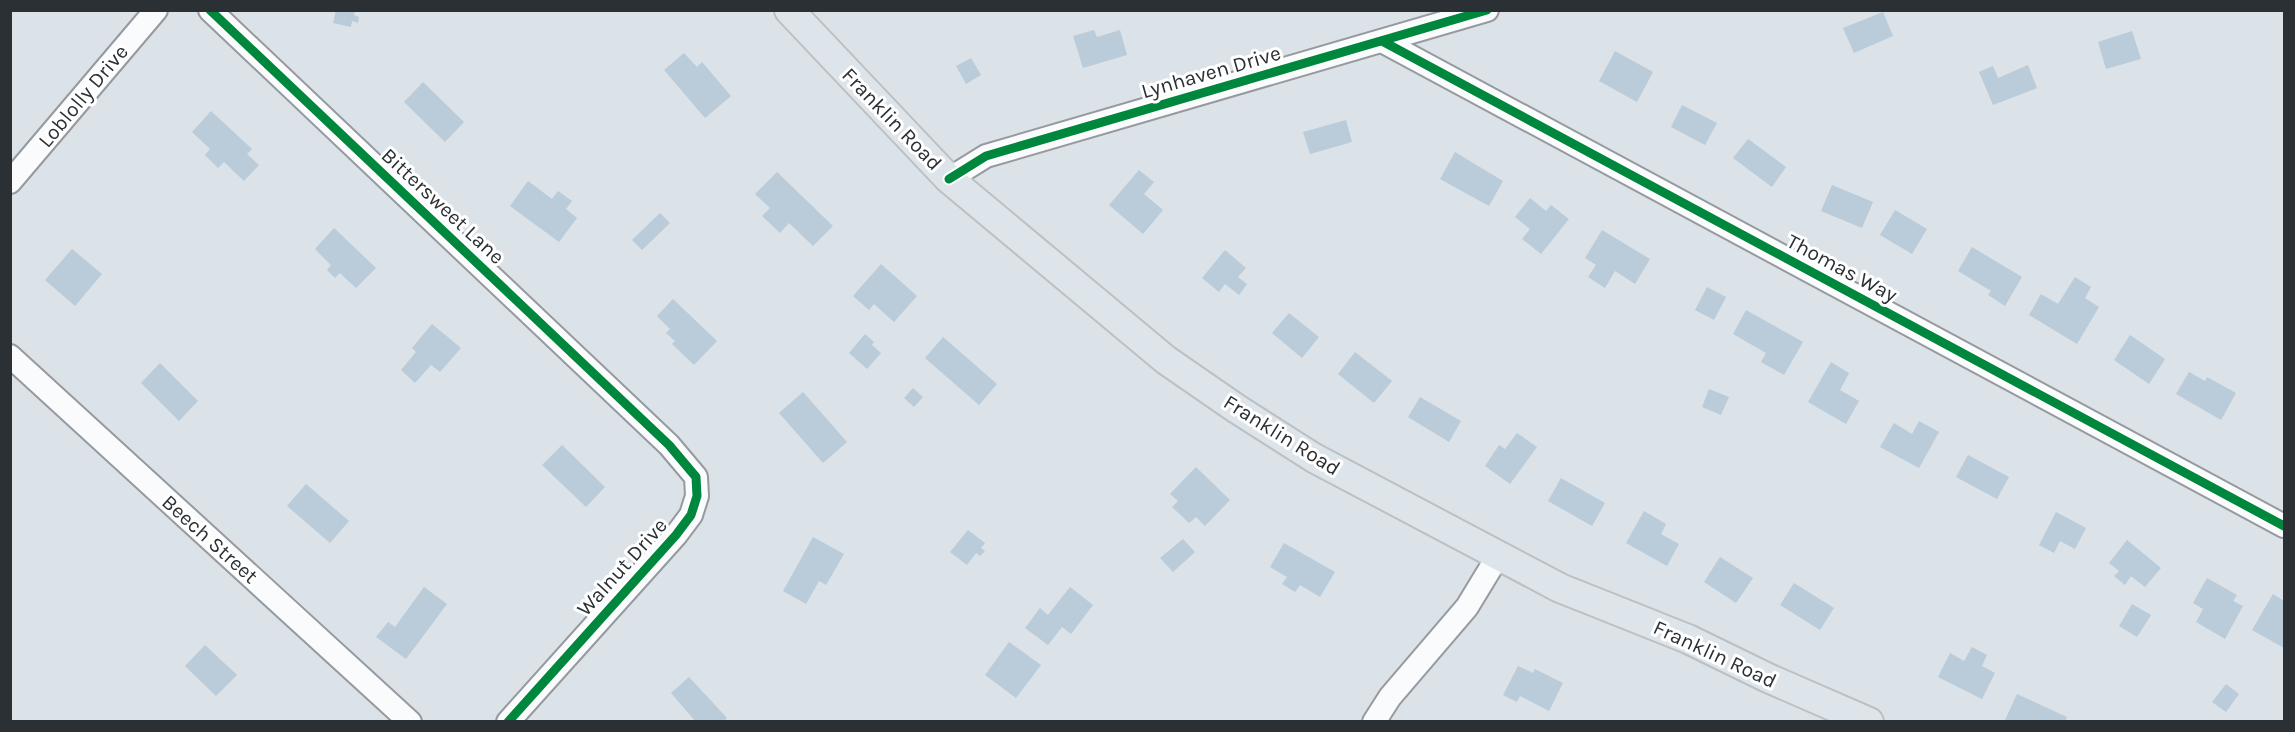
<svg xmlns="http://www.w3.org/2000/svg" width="2295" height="732" font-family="Karla,sans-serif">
<rect width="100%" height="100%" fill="#dbe2e8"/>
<g fill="#bacbd9">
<path d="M 336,10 L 355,10 L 354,15 L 359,17 L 358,23 L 352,21 L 351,27 L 333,23 Z"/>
<path d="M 1883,12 L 1893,36 L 1854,53 L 1843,28 Z"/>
<path d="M 1094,30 L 1097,37 L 1120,30 L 1127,55 L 1083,68 L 1073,36 Z"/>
<path d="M 2132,31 L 2141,59 L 2106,69 L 2098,42 Z"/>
<path d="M 1615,51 L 1653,72 L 1637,102 L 1599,81 Z"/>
<path d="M 684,53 L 697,67 L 702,62 L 731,96 L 705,118 L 664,70 Z"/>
<path d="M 971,58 L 981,75 L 966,84 L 956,66 Z"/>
<path d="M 2028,65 L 2037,88 L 1993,105 L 1979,72 L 1993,66 L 1998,78 Z"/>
<path d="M 423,82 L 464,122 L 445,142 L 404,102 Z"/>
<path d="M 1682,105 L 1717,123 L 1705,145 L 1671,127 Z"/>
<path d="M 211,111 L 252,149 L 247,154 L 259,165 L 244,181 L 224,162 L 218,168 L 205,155 L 210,149 L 192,132 Z"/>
<path d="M 1346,120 L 1352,142 L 1310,154 L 1303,132 Z"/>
<path d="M 1748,139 L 1786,167 L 1772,187 L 1733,158 Z"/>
<path d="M 1455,152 L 1503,181 L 1489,206 L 1440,179 Z"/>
<path d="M 1139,170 L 1154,182 L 1144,194 L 1163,210 L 1143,234 L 1109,205 Z"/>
<path d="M 777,172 L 833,226 L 813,246 L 789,223 L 780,233 L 762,216 L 770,208 L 755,194 Z"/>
<path d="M 528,181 L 552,199 L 558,191 L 572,201 L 566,209 L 577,218 L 559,242 L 510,206 Z"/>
<path d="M 1832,185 L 1873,202 L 1862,228 L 1821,211 Z"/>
<path d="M 1530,198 L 1546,211 L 1551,205 L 1569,219 L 1541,254 L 1522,239 L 1530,229 L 1515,217 Z"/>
<path d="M 1895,210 L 1927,229 L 1912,254 L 1880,235 Z"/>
<path d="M 660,213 L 670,223 L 642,250 L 632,240 Z"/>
<path d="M 334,228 L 376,268 L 356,288 L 340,273 L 335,278 L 327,270 L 331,265 L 315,249 Z"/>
<path d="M 1602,230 L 1650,259 L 1635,284 L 1615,271 L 1605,288 L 1588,277 L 1596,265 L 1585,258 Z"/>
<path d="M 1972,247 L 2022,277 L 2005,306 L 1988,295 L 1991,291 L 1958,271 Z"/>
<path d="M 72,249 L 102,274 L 75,306 L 45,280 Z"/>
<path d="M 1225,250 L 1246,268 L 1238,277 L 1247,284 L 1239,295 L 1225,284 L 1219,292 L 1202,278 Z"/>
<path d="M 881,264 L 917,296 L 894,322 L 874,304 L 869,310 L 853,296 Z"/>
<path d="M 2075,277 L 2091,287 L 2085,298 L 2099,307 L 2077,344 L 2029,315 L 2041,294 L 2058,304 Z"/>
<path d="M 1707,287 L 1726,297 L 1714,320 L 1695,310 Z"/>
<path d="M 673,299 L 717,341 L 694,365 L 672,344 L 675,341 L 666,333 L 670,329 L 657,316 Z"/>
<path d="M 1746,310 L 1803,342 L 1784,375 L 1761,362 L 1766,353 L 1733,334 Z"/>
<path d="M 1289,313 L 1319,337 L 1302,358 L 1272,333 Z"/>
<path d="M 432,324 L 461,348 L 440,372 L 431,365 L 415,383 L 401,370 L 416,352 L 412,348 Z"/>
<path d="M 865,334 L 874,342 L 872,345 L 881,353 L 867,369 L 849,353 Z"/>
<path d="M 2130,335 L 2165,359 L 2149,384 L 2114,360 Z"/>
<path d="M 943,337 L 997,384 L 979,405 L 925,358 Z"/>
<path d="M 1355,352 L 1392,381 L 1374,403 L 1338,374 Z"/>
<path d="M 1831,362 L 1849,373 L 1840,390 L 1859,401 L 1846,424 L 1808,402 Z"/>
<path d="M 160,363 L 198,401 L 179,421 L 141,383 Z"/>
<path d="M 2189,372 L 2205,381 L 2207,377 L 2236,393 L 2221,420 L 2176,394 Z"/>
<path d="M 913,388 L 923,397 L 914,407 L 904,398 Z"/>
<path d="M 1709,389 L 1729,397 L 1721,415 L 1702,407 Z"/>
<path d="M 803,392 L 847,442 L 823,463 L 779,413 Z"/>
<path d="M 1420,397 L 1461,421 L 1449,442 L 1408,417 Z"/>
<path d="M 1919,421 L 1939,432 L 1919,468 L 1880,447 L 1894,423 L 1912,434 Z"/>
<path d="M 1517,433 L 1537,447 L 1510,484 L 1485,466 L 1499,445 L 1505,449 Z"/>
<path d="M 562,445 L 605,487 L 586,507 L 542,465 Z"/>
<path d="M 1968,455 L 2009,477 L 1997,499 L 1956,477 Z"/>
<path d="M 1196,467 L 1230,500 L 1205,526 L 1196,517 L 1189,523 L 1172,507 L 1178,501 L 1170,494 Z"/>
<path d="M 1561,478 L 1605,503 L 1592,526 L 1548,501 Z"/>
<path d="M 306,484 L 349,521 L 330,543 L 287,506 Z"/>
<path d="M 1644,511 L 1666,524 L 1661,534 L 1679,544 L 1667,566 L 1626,543 Z"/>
<path d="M 2056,512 L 2086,528 L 2075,549 L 2060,541 L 2054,553 L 2039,545 Z"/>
<path d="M 968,530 L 985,543 L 981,548 L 985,551 L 980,556 L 976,553 L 967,565 L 950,552 Z"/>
<path d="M 813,537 L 844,554 L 826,585 L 819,581 L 806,604 L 783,591 Z"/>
<path d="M 1183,539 L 1195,552 L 1173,572 L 1160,558 Z"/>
<path d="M 2127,540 L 2161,568 L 2145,587 L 2131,576 L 2125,585 L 2114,576 L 2119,571 L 2109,563 Z"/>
<path d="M 1284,543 L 1335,572 L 1320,597 L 1300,585 L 1295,592 L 1282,584 L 1287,577 L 1270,567 Z"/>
<path d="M 1720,557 L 1753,578 L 1736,603 L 1704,582 Z"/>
<path d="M 2207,578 L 2237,595 L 2233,601 L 2243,606 L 2225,639 L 2196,622 L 2203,609 L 2193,603 Z"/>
<path d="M 1794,583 L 1834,608 L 1820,630 L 1780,605 Z"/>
<path d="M 424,587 L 447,604 L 406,659 L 376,637 L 388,622 L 395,627 Z"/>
<path d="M 1070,587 L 1093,605 L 1071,634 L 1062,627 L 1048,645 L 1025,628 L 1040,608 L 1048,615 Z"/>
<path d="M 2273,594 L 2284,601 L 2284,648 L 2252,630 Z"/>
<path d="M 2132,604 L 2151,615 L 2137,637 L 2119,626 Z"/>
<path d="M 1009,642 L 1041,665 L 1016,698 L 985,675 Z"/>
<path d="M 205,645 L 237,675 L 216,696 L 185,666 Z"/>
<path d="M 1972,647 L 1987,655 L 1982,666 L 1995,673 L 1982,699 L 1938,677 L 1950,653 L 1964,661 Z"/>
<path d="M 1518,666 L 1533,673 L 1535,669 L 1563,683 L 1549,711 L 1520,696 L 1517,702 L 1503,695 Z"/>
<path d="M 689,677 L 727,718 L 723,722 L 696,722 L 671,693 Z"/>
<path d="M 2226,684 L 2239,694 L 2226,712 L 2212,702 Z"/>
<path d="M 2017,694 L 2067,717 L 2065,722 L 2010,722 L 2005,720 Z"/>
</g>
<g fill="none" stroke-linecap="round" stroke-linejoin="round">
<g stroke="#969a9f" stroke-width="26">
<g id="minor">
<path d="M 210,10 L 669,445 L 696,477 L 697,496 L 691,515 L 676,535 L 508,722"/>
<path d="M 1382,41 L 2284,526"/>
<path d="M 949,179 L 986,156 L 1487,10"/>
<path d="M 10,182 L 156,10"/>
<path d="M 10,356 L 410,722"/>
<path d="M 1374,722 L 1390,697 L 1467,607 L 1498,556"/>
</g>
</g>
<g stroke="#bcc0c3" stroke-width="32">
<path id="major" d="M 789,10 L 949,179 L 1166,360 L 1237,409 L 1314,458 L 1560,588 L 1688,639 L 1768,678 L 1869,722"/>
</g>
<use href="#minor" stroke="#fafbfc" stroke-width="22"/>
<use href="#major" stroke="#dde5eb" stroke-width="28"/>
<g stroke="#fff" stroke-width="13">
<g id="cycleway">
<path d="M 210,10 L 669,445 L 696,477 L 697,496 L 691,515 L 676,535 L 508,722"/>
<path d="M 1382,41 L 2284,526"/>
<path d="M 949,179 L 986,156 L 1487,10"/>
</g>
</g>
<use href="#cycleway" stroke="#00873e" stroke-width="9"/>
</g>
<g text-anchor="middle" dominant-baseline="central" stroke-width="6" stroke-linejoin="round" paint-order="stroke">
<g font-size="21" fill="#2b3034" stroke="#fff">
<text transform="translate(1211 72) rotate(-16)">Lynhaven Drive</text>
<text transform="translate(83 96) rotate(-50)">Loblolly Drive</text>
<text transform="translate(892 119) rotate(46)">Franklin Road</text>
<text transform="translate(443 206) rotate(43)">Bittersweet Lane</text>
<text transform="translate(1842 268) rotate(28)">Thomas Way</text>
<text transform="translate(1282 435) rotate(32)">Franklin Road</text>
<text transform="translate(210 539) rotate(42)">Beech Street</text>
<text transform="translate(622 567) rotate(-48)">Walnut Drive</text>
<text transform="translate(1715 654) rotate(25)">Franklin Road</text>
</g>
</g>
<rect width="2295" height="732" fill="none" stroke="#2b3034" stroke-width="24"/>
</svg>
